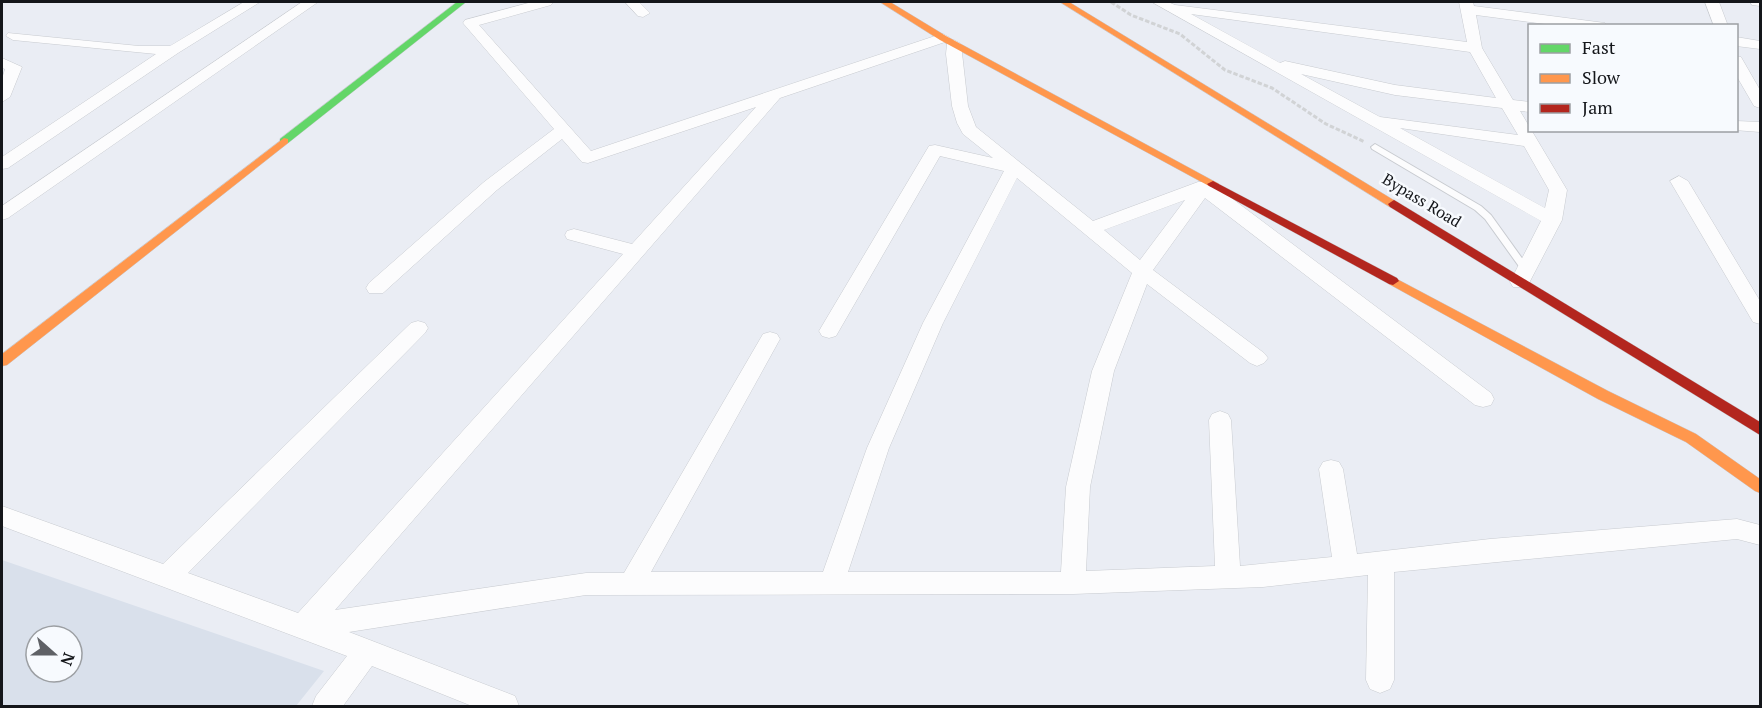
<svg xmlns="http://www.w3.org/2000/svg" width="1762" height="708" font-family="'PT Serif',serif">
<rect width="100%" height="100%" fill="#eaedf4"/>
<path fill="#d9e0eb" fill-rule="evenodd" d="M 2,560 L 324,671 L 296,706 L 2,706 ZM 36,636 L 72,636 L 72,672 L 36,672 Z"/>
<g fill="none" stroke-linecap="round" stroke-linejoin="round">
<g stroke="#c8cbd0" stroke-width="2">
<path id="lane" d="M 1375,144 L 1481,206 L 1491,215 L 1529,268 L 1531,270 L 1529,272 L 1523,272 L 1485,219 L 1475,210 L 1372,149 L 1371,147 Z"/>
</g>
<g stroke="#c8cbd0" stroke-width="1">
<g id="street">
<path d="M 244,2 L 260,2 L 178,53 L 8,168 L 2,169 L 2,157 L 156,54 L 13,40 L 6,36 L 8,33 L 139,46 L 170,46 Z"/>
<path d="M 302,2 L 318,2 L 8,218 L 2,220 L 2,206 Z"/>
<path d="M 532,2 L 553,2 L 551,5 L 479,25 L 591,151 L 938,35 L 943,34 L 950,38 L 948,41 L 780,98 L 335,610 L 586,573 L 624,573 L 763,334 L 770,332 L 777,334 L 780,339 L 651,572 L 823,572 L 867,448 L 923,323 L 1004,171 L 940,156 L 836,336 L 829,338 L 822,336 L 819,331 L 929,146 L 935,145 L 993,158 L 963,134 L 957,123 L 952,106 L 946,54 L 947,44 L 954,40 L 961,44 L 968,106 L 976,127 L 1093,221 L 1198,182 L 1210,182 L 1491,393 L 1494,399 L 1491,405 L 1483,407 L 1475,405 L 1205,198 L 1153,270 L 1264,353 L 1268,358 L 1264,363 L 1257,366 L 1250,363 L 1147,284 L 1114,371 L 1090,487 L 1086,571 L 1215,566 L 1209,420 L 1212,414 L 1220,411 L 1228,414 L 1231,420 L 1240,566 L 1332,557 L 1319,469 L 1323,462 L 1331,460 L 1339,462 L 1343,469 L 1357,554 L 1490,539 L 1737,519 L 1760,525 L 1760,545 L 1737,539 L 1394,572 L 1394,680 L 1390,689 L 1380,693 L 1370,689 L 1366,680 L 1368,575 L 1263,587 L 1073,594 L 586,595 L 349,632 L 515,696 L 519,706 L 472,706 L 372,666 L 343,706 L 312,706 L 316,696 L 347,656 L 2,526 L 2,506 L 163,564 L 411,323 L 418,321 L 425,323 L 428,328 L 425,333 L 188,573 L 298,613 L 623,254 L 567,239 L 565,235 L 567,231 L 574,229 L 632,244 L 756,107 L 588,163 L 582,162 L 562,139 L 497,190 L 383,293 L 369,293 L 366,288 L 369,283 L 484,182 L 554,129 L 463,23 L 465,20 ZM 1017,178 L 1132,273 L 1092,371 L 1066,487 L 1061,572 L 848,572 L 889,448 L 943,323 ZM 1185,200 L 1140,260 L 1104,230 Z"/>
<path d="M 625,2 L 639,2 L 650,13 L 643,17 L 638,16 Z"/>
<path d="M 1152,2 L 1168,2 L 1175,5 L 1467,42 L 1459,2 L 1473,2 L 1474,6 L 1605,23 L 1607,26 L 1560,26 L 1476,15 L 1482,48 L 1513,100 L 1530,102 L 1530,112 L 1520,111 L 1567,190 L 1562,220 L 1527,287 L 1513,287 L 1510,282 L 1541,221 ZM 1191,14 L 1470,52 L 1496,98 L 1395,85 L 1285,61 L 1280,63 ZM 1301,74 L 1395,95 L 1502,108 L 1518,135 L 1380,117 ZM 1400,128 L 1524,146 L 1549,190 L 1545,208 Z"/>
<path d="M 1705,2 L 1719,2 L 1728,26 L 1714,26 Z"/>
<path d="M 1750,2 L 1760,2 L 1760,6 L 1752,5 Z"/>
<path d="M 1736,37 L 1760,41 L 1760,49 L 1736,46 Z"/>
<path d="M 1736,56 L 1741,57 L 1760,90 L 1760,108 L 1754,106 L 1736,75 Z"/>
<path d="M 2,58 L 22,67 L 10,97 L 2,102 L 2,79 L 5,69 L 2,68 Z"/>
<path d="M 1736,121 L 1760,122 L 1760,132 L 1734,130 L 1736,130 Z"/>
<path d="M 1679,176 L 1688,181 L 1760,301 L 1760,324 L 1753,322 L 1670,181 Z"/>
</g>
</g>
<g stroke="#c8cbd0" stroke-width="1">
<path id="fast" d="M 457,2 L 466,2 L 288,143 L 280,143 L 280,139 Z"/>
</g>
<g stroke="#c8cbd0" stroke-width="1">
<g id="slow">
<path d="M 880,2 L 890,2 L 946,36 L 1219,184 L 1213,187 L 1209,186 L 940,40 Z"/>
<path d="M 1060,2 L 1069,2 L 1400,204 L 1398,207 L 1390,207 Z"/>
<path d="M 284,138 L 288,139 L 288,143 L 7,365 L 2,366 L 2,354 Z"/>
<path d="M 1393,277 L 1608,391 L 1696,434 L 1760,479 L 1760,493 L 1755,491 L 1686,442 L 1598,399 L 1389,284 L 1387,281 Z"/>
</g>
</g>
<g stroke="#c8cbd0" stroke-width="1">
<g id="jam">
<path d="M 1213,181 L 1397,278 L 1399,281 L 1393,285 L 1389,284 L 1209,186 L 1207,184 Z"/>
<path d="M 1394,200 L 1760,422 L 1760,435 L 1390,207 L 1388,204 Z"/>
</g>
</g>
<path stroke="#d1d3d5" stroke-width="3" stroke-dasharray="4.5 2" stroke-linecap="butt" d="M 1111,2 L 1131,15 L 1180,34 L 1225,70 L 1272,88 L 1326,124 L 1365,142"/>
<use href="#lane" fill="#fcfcfd" fill-rule="evenodd"/>
<use href="#street" fill="#fcfcfd" fill-rule="evenodd"/>
<use href="#fast" fill="#63d668" fill-rule="evenodd"/>
<use href="#slow" fill="#ff974d" fill-rule="evenodd"/>
<use href="#jam" fill="#b3261e" fill-rule="evenodd"/>
</g>
<g text-anchor="middle" dominant-baseline="central" stroke-width="5" stroke-linejoin="round" paint-order="stroke">
<g font-size="16" fill="#14161a" stroke="#f7fafe">
<text transform="translate(1422 200) rotate(31)">Bypass Road</text>
</g>
</g>
<rect width="1762" height="708" fill="none" stroke="#14161a" stroke-width="6"/>
<rect x="1528" y="24" width="210" height="108" fill="#f7fafe" stroke="#9c9fa3" stroke-width="1.5"/>
<rect x="1540" y="44" width="30" height="9" fill="#63d668" stroke="#9c9fa3" stroke-width="1.5"/>
<text x="1582" y="54" font-size="18" fill="#14161a">Fast</text>
<rect x="1540" y="74" width="30" height="9" fill="#ff974d" stroke="#9c9fa3" stroke-width="1.5"/>
<text x="1582" y="84" font-size="18" fill="#14161a">Slow</text>
<rect x="1540" y="104" width="30" height="9" fill="#b3261e" stroke="#9c9fa3" stroke-width="1.5"/>
<text x="1582" y="114" font-size="18" fill="#14161a">Jam</text>
<g transform="translate(54 654) rotate(111)"><circle r="28" fill="#f7fafe" stroke="#9c9fa3" stroke-width="1.5"/>
<path d="M0-4.5L10 22L0 15L-10 22Z" fill="#5f6166"/>
<text y="-9" font-size="16" font-weight="bold" text-anchor="middle" fill="#14161a">N</text>
</g>
</svg>
